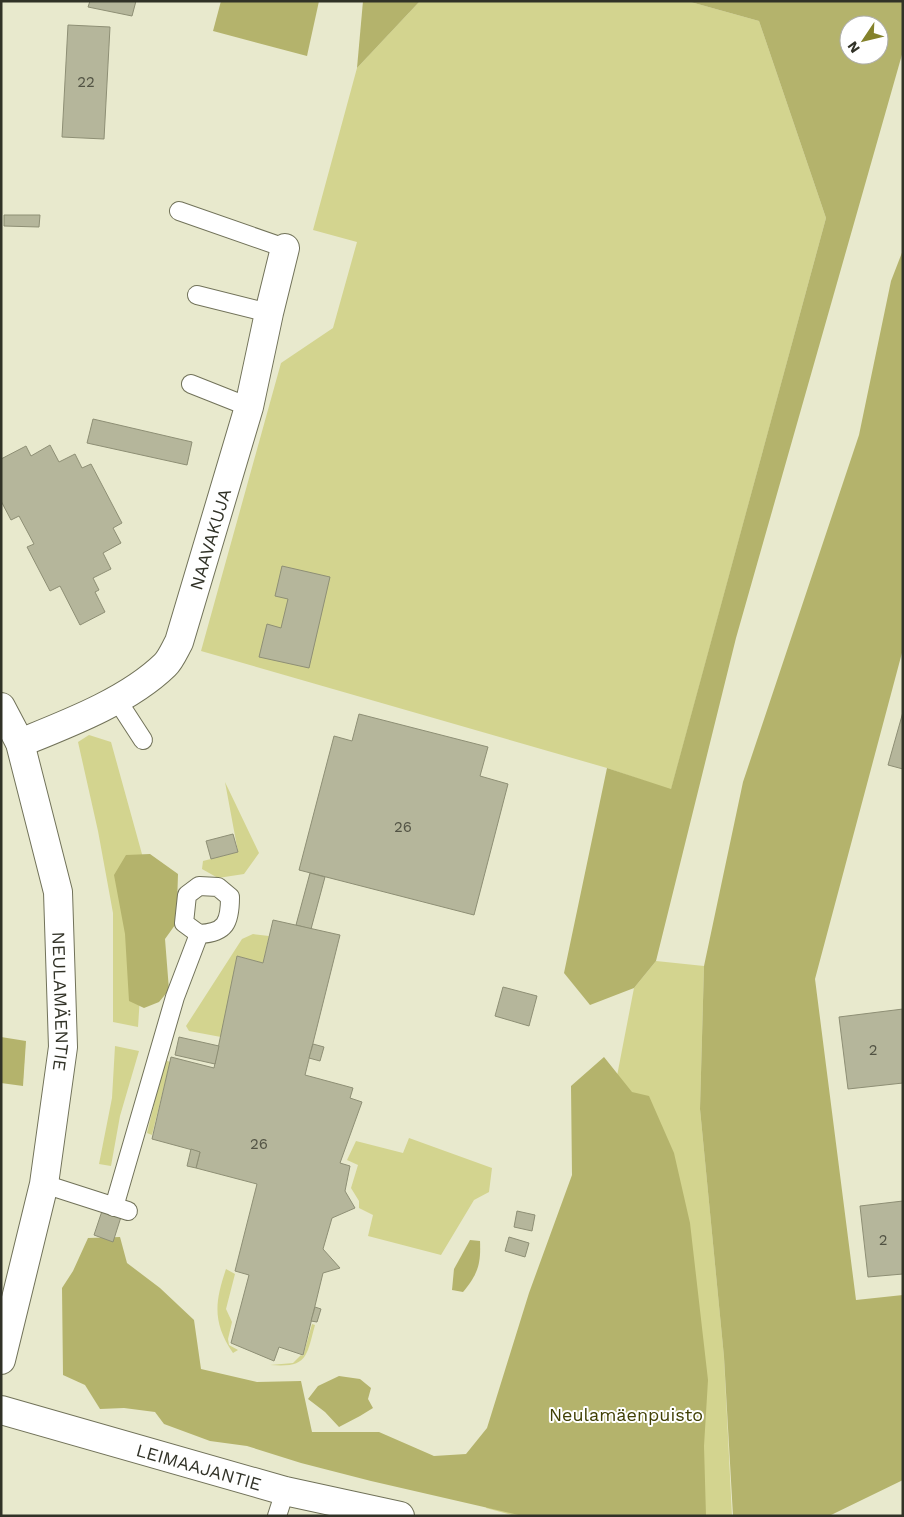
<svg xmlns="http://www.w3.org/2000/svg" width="904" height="1517" font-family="'Work Sans',sans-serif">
<rect width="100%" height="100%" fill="#e8e9cd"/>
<g fill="#d3d48f">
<path d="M 420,1 L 687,1 L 759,21 L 826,218 L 671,790 L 607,768 L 201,651 L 281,363 L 333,328 L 357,242 L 313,230 L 357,68 Z"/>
<path d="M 89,735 L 111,742 L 145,865 L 147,890 L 138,1027 L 113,1022 L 113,913 L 98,831 L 78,742 Z"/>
<path d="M 225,782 L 259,853 L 244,874 L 218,878 L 202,869 L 203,861 L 238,852 Z"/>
<path d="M 253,934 L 269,936 L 263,963 L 237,956 L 221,1037 L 189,1031 L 186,1026 L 242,939 Z"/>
<path d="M 656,961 L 704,966 L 700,1109 L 724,1357 L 732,1516 L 515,1516 L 486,1508 L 538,1359 L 616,1081 L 634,988 Z"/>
<path d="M 115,1046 L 139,1051 L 120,1116 L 111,1166 L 99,1164 L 112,1098 Z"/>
<path d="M 165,1060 L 170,1062 L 152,1135 L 147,1133 Z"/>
<path d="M 409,1138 L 492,1168 L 489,1192 L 474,1200 L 441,1255 L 368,1236 L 373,1215 L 359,1208 L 359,1201 L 351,1188 L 358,1165 L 347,1160 L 356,1141 L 403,1153 Z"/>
<path d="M 226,1269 L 235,1274 L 226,1309 L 232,1322 L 228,1339 L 229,1345 L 238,1350 L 233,1353 C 212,1322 215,1302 226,1269 Z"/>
<path d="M 312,1324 L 315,1325 C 306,1357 308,1368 270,1365 L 293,1363 L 301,1355 L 303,1356 Z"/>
</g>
<g fill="#b4b36c" fill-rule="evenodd">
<path d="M 221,1 L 319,1 L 307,56 L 213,31 Z"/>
<path d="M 363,1 L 420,1 L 357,68 Z"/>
<path d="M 687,1 L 903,1 L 903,51 L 736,638 L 656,961 L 634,988 L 590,1005 L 564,973 L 607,768 L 671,789 L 826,218 L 759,21 ZM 849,25 L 879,25 L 879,55 L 849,55 Z"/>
<path d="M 903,250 L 903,649 L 815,979 L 856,1300 L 903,1295 L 903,1480 L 831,1515 L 733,1516 L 724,1357 L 700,1109 L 704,966 L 743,782 L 859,435 L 891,281 Z"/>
<path d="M 150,854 L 178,874 L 177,905 L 175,925 L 165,939 L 169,990 L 159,1002 L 144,1008 L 129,1001 L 125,934 L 114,875 L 126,855 Z"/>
<path d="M 1,1037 L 26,1041 L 23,1086 L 1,1083 Z"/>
<path d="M 604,1057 L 632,1092 L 649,1096 L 674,1153 L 690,1223 L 708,1380 L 704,1446 L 706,1516 L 523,1516 L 371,1481 L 301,1463 L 247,1446 L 210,1441 L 164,1424 L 155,1412 L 124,1408 L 100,1409 L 85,1385 L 63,1375 L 62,1288 L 73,1271 L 88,1238 L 120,1237 L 127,1263 L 160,1288 L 194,1320 L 201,1369 L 257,1382 L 301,1381 L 312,1432 L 379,1432 L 434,1456 L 466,1454 L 487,1428 L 529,1293 L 572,1175 L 571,1086 Z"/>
<path d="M 470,1240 L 480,1241 C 481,1264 478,1274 463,1292 L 452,1290 L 454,1269 Z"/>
<path d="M 339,1376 L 360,1379 L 371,1388 L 368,1399 L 373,1408 L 360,1416 L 339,1427 L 325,1412 L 308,1399 L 318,1386 Z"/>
</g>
<g fill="#b5b69b" stroke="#8e8f75">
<path d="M 90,1 L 136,1 L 132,16 L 88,7 Z"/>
<path d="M 68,25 L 110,27 L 104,139 L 62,137 Z"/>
<path d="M 4,215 L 40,215 L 39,227 L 4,226 Z"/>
<path d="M 93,419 L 192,442 L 187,465 L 87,443 Z"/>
<path d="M 50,445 L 59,462 L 75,454 L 82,468 L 91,464 L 122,523 L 113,528 L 121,543 L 103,553 L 111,569 L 93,578 L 99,590 L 95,592 L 105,612 L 80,625 L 60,586 L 50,591 L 27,547 L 34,544 L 19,516 L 11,520 L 1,501 L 1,459 L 26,446 L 31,456 Z"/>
<path d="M 282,566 L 330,577 L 309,668 L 259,657 L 267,624 L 281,628 L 288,599 L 275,596 Z"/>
<path d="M 903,712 L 903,769 L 888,765 Z"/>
<path d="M 359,714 L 488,747 L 480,776 L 508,784 L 474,915 L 299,870 L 334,736 L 352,741 Z"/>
<path d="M 233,834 L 238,852 L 211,859 L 206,841 Z"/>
<path d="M 310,873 L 325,877 L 311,929 L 296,925 Z"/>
<path d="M 273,920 L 340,935 L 305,1075 L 353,1088 L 350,1098 L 362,1102 L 340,1163 L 350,1166 L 345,1191 L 355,1208 L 332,1218 L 323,1249 L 340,1268 L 323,1273 L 303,1355 L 279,1347 L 274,1361 L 231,1343 L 249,1275 L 235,1271 L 257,1184 L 196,1168 L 200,1152 L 152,1139 L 171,1057 L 214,1068 L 237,956 L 263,963 Z"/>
<path d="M 503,987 L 537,996 L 529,1026 L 495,1016 Z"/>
<path d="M 903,1009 L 903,1083 L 848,1089 L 839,1017 Z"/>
<path d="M 179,1037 L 219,1046 L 215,1064 L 175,1055 Z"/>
<path d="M 313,1044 L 324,1047 L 320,1061 L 309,1058 Z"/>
<path d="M 191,1149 L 200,1152 L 196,1168 L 187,1166 Z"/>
<path d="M 903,1201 L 903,1274 L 868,1277 L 860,1206 Z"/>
<path d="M 102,1211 L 121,1217 L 113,1242 L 94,1235 Z"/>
<path d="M 517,1211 L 535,1215 L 532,1231 L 514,1227 Z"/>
<path d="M 509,1237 L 529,1243 L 525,1257 L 505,1251 Z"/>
<path d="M 315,1307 L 321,1309 L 317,1322 L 311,1321 Z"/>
</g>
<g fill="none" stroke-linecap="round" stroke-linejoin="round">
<g stroke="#717259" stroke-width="20">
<g id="lane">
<path d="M 179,211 L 285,248"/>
<path d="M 197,295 L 269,313"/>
<path d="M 191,384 L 249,407"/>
<path d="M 117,700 L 143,740"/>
<path d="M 44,1184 L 128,1211"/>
<path d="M 114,1207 L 175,997 L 199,934 L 184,923 L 187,895 L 199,886 L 218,887 L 230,897 C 230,922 226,933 199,934"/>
<path d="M 277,1516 L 285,1491"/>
</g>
</g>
<g stroke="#717259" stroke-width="30">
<g id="street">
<path id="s1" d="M 20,743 C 67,724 128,701 165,665 C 171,659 175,649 179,642 L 249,407 L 269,313 L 285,248"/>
</g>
</g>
<g stroke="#717259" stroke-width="30">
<g id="secondary">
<path id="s2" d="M 1,707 L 20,743 L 58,892 L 63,1047 L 44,1184 L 1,1360"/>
<path id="s3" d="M 1,1410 L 285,1491 L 400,1516"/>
</g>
</g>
<use href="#lane" stroke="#fff" stroke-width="18"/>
<use href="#street" stroke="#fff" stroke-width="28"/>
<use href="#secondary" stroke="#fff" stroke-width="28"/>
</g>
<g text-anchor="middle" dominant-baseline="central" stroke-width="4" stroke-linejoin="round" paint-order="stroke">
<g font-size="15" fill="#525344">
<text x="86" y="82">22</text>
<text x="403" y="827">26</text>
<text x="873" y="1050">2</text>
<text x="259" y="1144">26</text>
<text x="883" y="1240">2</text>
</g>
<g font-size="18" fill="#313227" stroke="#fff">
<text stroke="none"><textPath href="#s1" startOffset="300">NAAVAKUJA</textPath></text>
<text stroke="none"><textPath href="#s2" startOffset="304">NEULAMÄENTIE</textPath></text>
<text stroke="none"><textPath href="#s3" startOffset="206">LEIMAAJANTIE</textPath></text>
</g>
<g font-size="18" fill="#414005" stroke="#fff">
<text x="626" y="1414">Neulamäenpuisto</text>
</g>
</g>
<rect width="904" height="1517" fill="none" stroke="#313227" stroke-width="5"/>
<g transform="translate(864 40) rotate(235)"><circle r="24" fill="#ffffff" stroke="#adada9"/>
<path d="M0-4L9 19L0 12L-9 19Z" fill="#84822b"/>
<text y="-8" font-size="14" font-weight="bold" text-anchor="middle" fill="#313227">N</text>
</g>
</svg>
